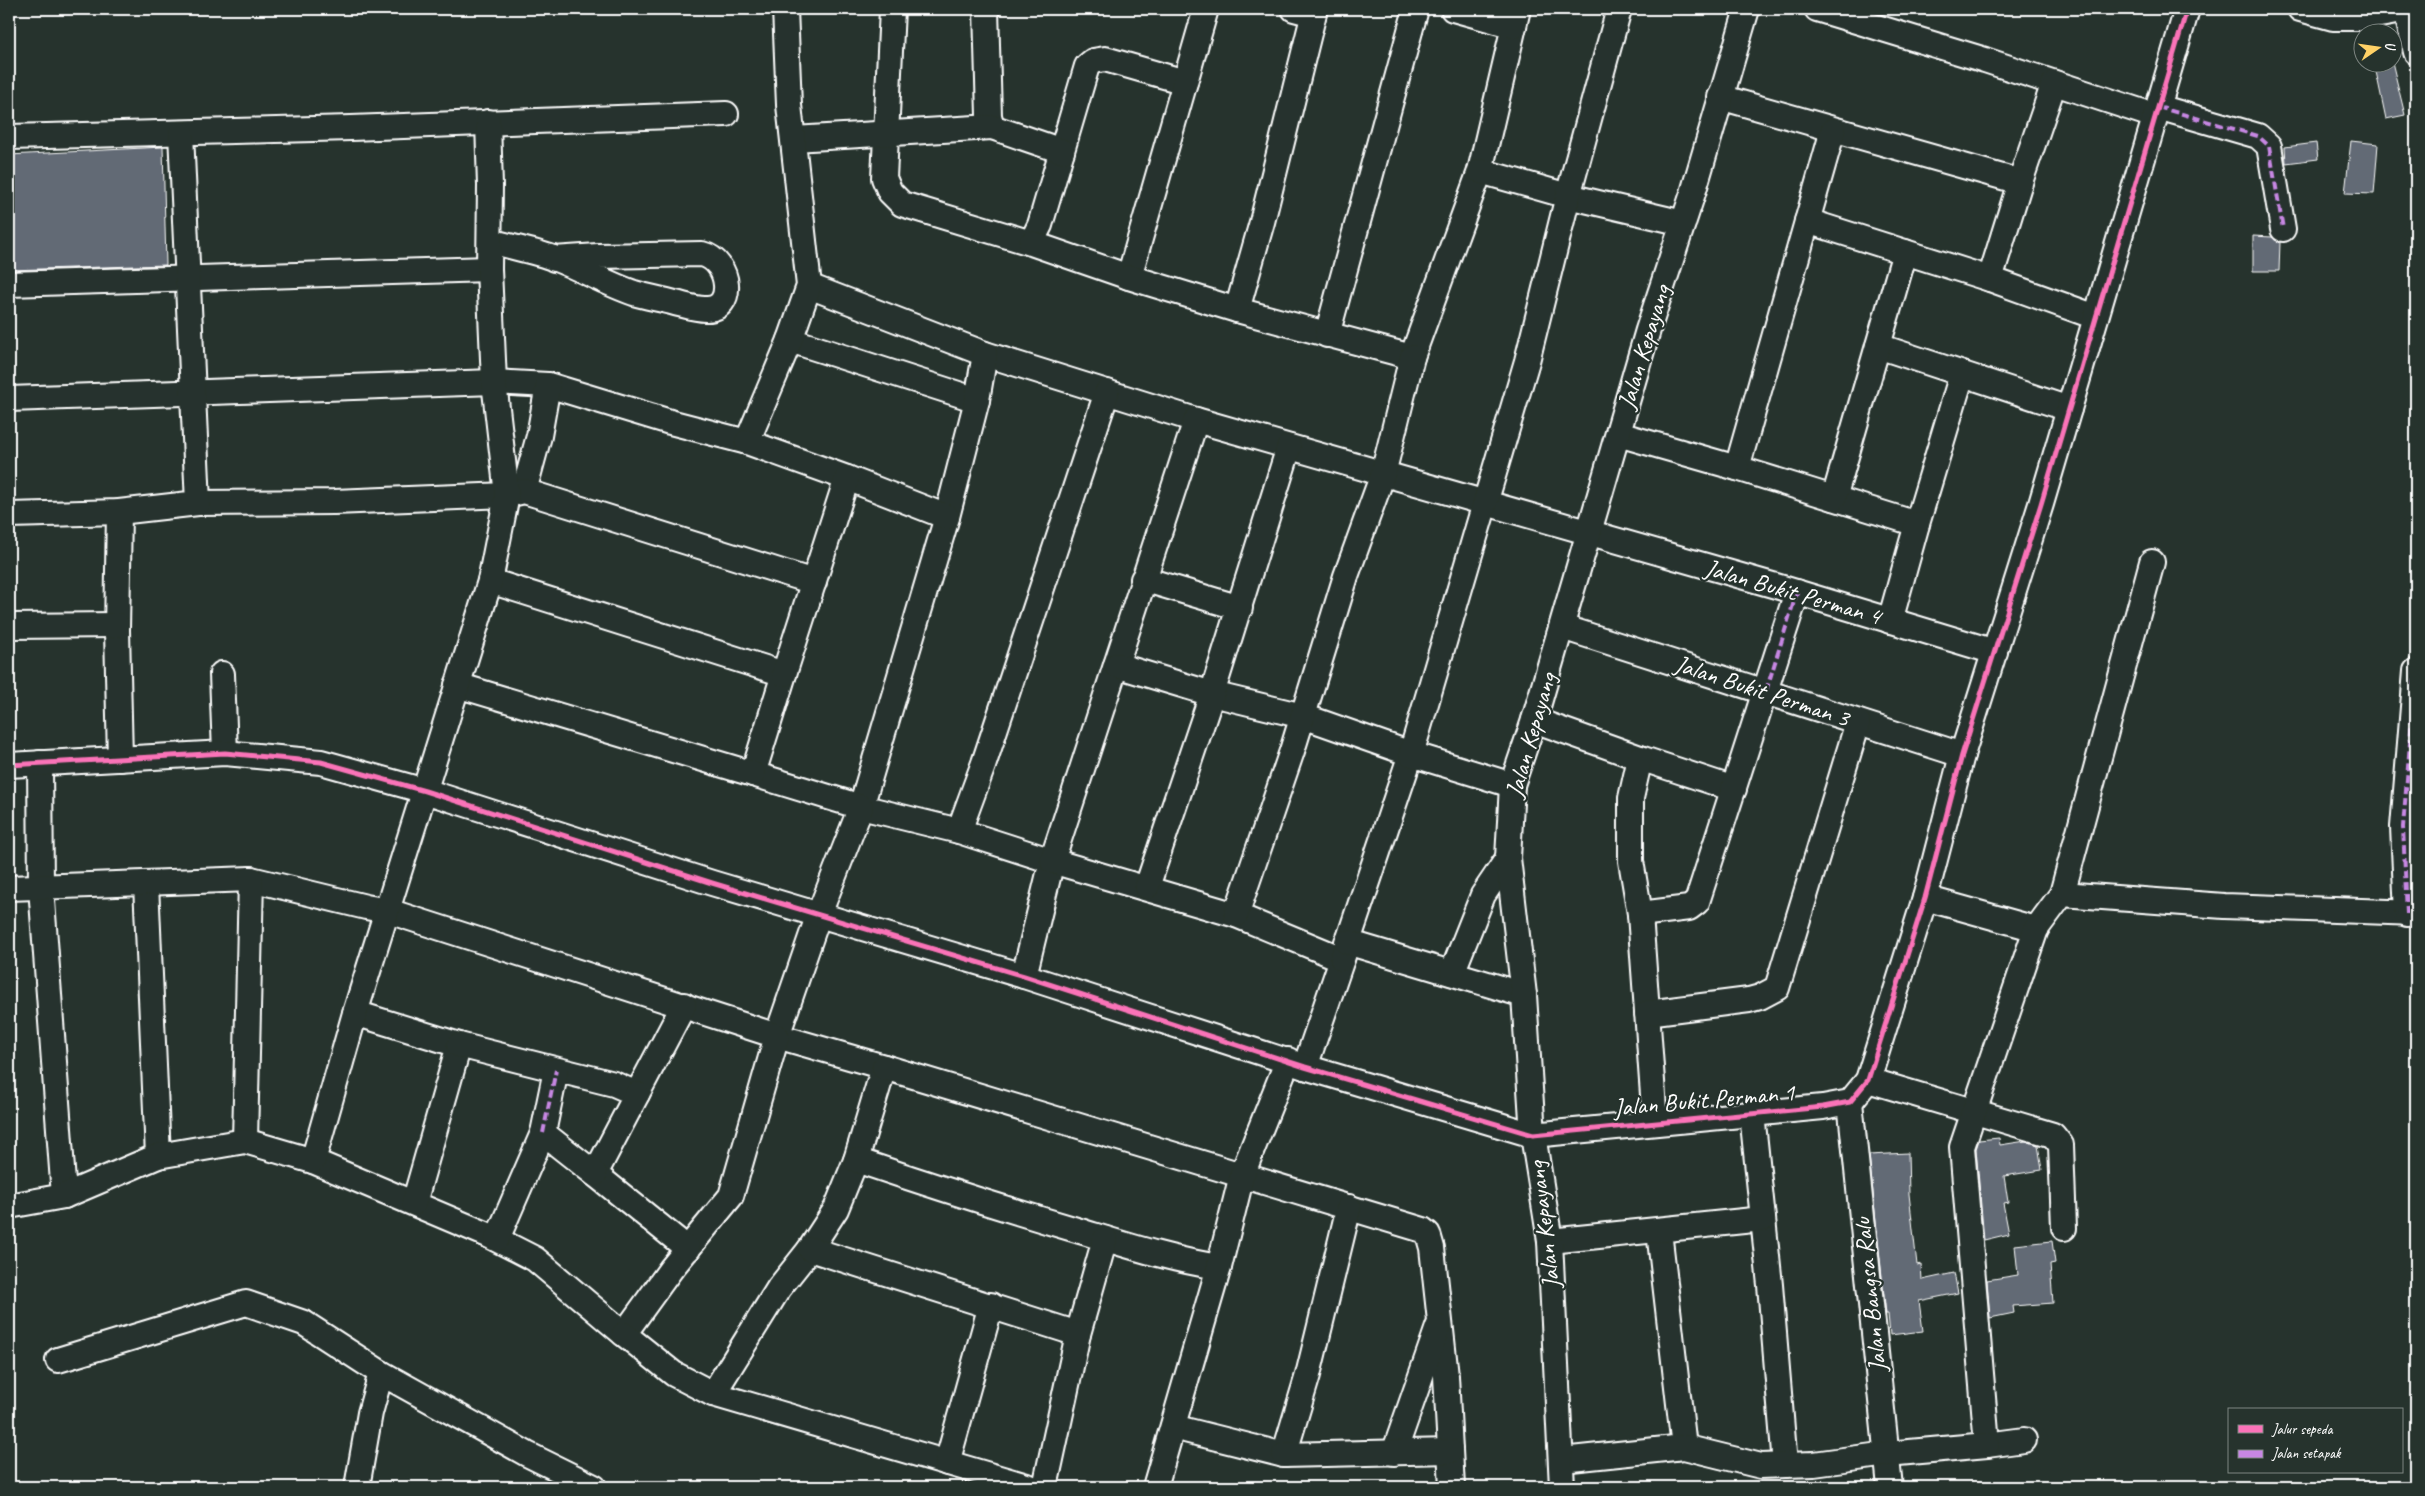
<svg xmlns="http://www.w3.org/2000/svg" width="2425" height="1496" font-family="Caveat,sans-serif">
<rect width="100%" height="100%" fill="#26332d"/>
<filter id="ink" filterUnits="userSpaceOnUse"><feTurbulence type="fractalNoise" baseFrequency=".02" numOctaves="2"/><feDisplacementMap in="SourceGraphic" scale="10" xChannelSelector="R" yChannelSelector="G"/><feConvolveMatrix kernelMatrix="1 2 1 2 8 2 1 2 1" color-interpolation-filters="sRGB"/></filter>
<g filter="url(#ink)">
<g fill="#626a75" stroke="#fff">
<path d="M 2374,62 L 2392,62 L 2405,115 L 2386,119 Z"/>
<path d="M 2351,141 L 2378,144 L 2374,194 L 2345,193 Z"/>
<path d="M 2316,143 L 2318,159 L 2286,163 L 2285,147 Z"/>
<path d="M 163,147 L 166,265 L 9,270 L 9,155 Z"/>
<path d="M 2253,236 L 2272,237 L 2280,242 L 2279,271 L 2253,271 Z"/>
<path d="M 1999,1138 L 2000,1145 L 2026,1141 L 2038,1145 L 2042,1170 L 2004,1176 L 2008,1202 L 2003,1203 L 2009,1234 L 1984,1240 L 1976,1149 L 1979,1140 Z"/>
<path d="M 1908,1153 L 1909,1194 L 1917,1265 L 1921,1264 L 1922,1280 L 1954,1273 L 1958,1293 L 1919,1301 L 1923,1331 L 1890,1335 L 1888,1314 L 1886,1314 L 1869,1155 Z"/>
<path d="M 2052,1241 L 2055,1263 L 2050,1264 L 2053,1303 L 2013,1306 L 2014,1313 L 1990,1318 L 1987,1280 L 2018,1275 L 2015,1245 Z"/>
</g>
<g fill="none" stroke-linecap="round" stroke-linejoin="round">
<g stroke="#fff" stroke-width="28">
<g id="minor">
<path d="M 892,9 L 884,178 L 890,192 L 902,204 L 1031,243 L 1040,225 L 1087,66 L 1093,61 L 1105,59 L 1185,82"/>
<path d="M 986,9 L 989,116 L 992,127 L 1062,151"/>
<path d="M 1294,9 L 1313,14"/>
<path d="M 1315,9 L 1262,222 L 1237,310 L 1412,357 L 1480,171 L 1518,9"/>
<path d="M 1453,9 L 1514,26"/>
<path d="M 1817,9 L 1985,60 L 2155,116"/>
<path d="M 2300,9 L 2333,18 L 2364,18 L 2412,9"/>
<path d="M 2406,11 L 2416,52"/>
<path d="M 1720,97 L 2020,182 L 2054,83"/>
<path d="M 2158,107 L 2258,136 L 2269,146 L 2283,229"/>
<path d="M 1833,130 L 1737,468 L 1917,524 L 1962,374"/>
<path d="M 9,137 L 351,128 L 726,114"/>
<path d="M 794,139 L 992,127"/>
<path d="M 1480,171 L 1568,196 L 1683,223"/>
<path d="M 1807,221 L 1990,279 L 2096,317"/>
<path d="M 490,241 C 511,247 535,251 556,259 C 582,269 607,284 634,293 C 647,297 661,299 675,303 C 684,305 695,309 705,309 C 736,311 731,261 702,254 L 598,256 L 554,259"/>
<path d="M 1031,243 L 1129,277 L 1206,9"/>
<path d="M 1129,277 L 1237,310"/>
<path d="M 1990,279 L 2020,182"/>
<path d="M 9,284 L 489,269"/>
<path d="M 809,286 L 985,354 L 1196,420 L 1776,586 L 1995,652"/>
<path d="M 1327,335 L 1416,9"/>
<path d="M 790,340 L 977,400"/>
<path d="M 1878,346 L 2069,409"/>
<path d="M 985,354 L 977,400 L 947,517 L 861,807 L 959,831 L 1052,861 L 1024,976"/>
<path d="M 9,399 L 494,382 L 548,385 L 670,422 L 747,442 L 790,340 L 809,286 L 789,105 L 785,9"/>
<path d="M 1196,420 L 1052,861 L 1236,915 L 1342,959 L 1305,1067"/>
<path d="M 1618,434 L 1737,468"/>
<path d="M 747,442 L 847,478 L 947,517"/>
<path d="M 524,491 L 539,436 L 548,385"/>
<path d="M 1834,498 L 1905,252"/>
<path d="M 198,503 L 334,502 L 507,495 L 524,491 L 814,582"/>
<path d="M 119,512 L 117,630 L 120,759"/>
<path d="M 9,515 L 119,512 L 198,503 L 181,133"/>
<path d="M 1143,579 L 1240,608"/>
<path d="M 490,581 L 784,674 L 753,774 L 861,807 L 819,914 L 777,1036 L 884,1067 L 856,1160 L 836,1209 L 810,1249 L 779,1288 L 713,1394"/>
<path d="M 1890,621 L 1917,524"/>
<path d="M 9,626 L 117,625"/>
<path d="M 1562,627 L 1962,755"/>
<path d="M 1116,665 L 1212,694 L 1303,716 L 1411,754 L 1342,959"/>
<path d="M 222,674 L 225,753"/>
<path d="M 784,674 L 847,478"/>
<path d="M 457,685 L 753,774"/>
<path d="M 1534,720 L 1640,758 L 1734,789"/>
<path d="M 1640,758 L 1631,798 L 1631,861 L 1640,914 L 1655,1123"/>
<path d="M 40,763 L 41,887 L 64,1196"/>
<path d="M 9,765 L 225,753 L 321,762 L 425,791 L 712,883 L 1024,976 L 1305,1067 L 1533,1135 L 1823,1107 L 1850,1102 L 1868,1080 L 1925,898 L 1962,755 L 2041,504 L 2187,9"/>
<path d="M 1512,785 L 1411,754 L 1527,361 L 1568,196 L 1619,9"/>
<path d="M 959,831 L 984,763 L 1107,392"/>
<path d="M 146,884 L 158,1156"/>
<path d="M 1147,887 L 1212,694 L 1289,447"/>
<path d="M 9,888 L 251,879 L 366,907 L 388,911 L 777,1036 L 731,1196 L 671,1269 L 624,1334 L 535,1259 L 488,1235 L 313,1161"/>
<path d="M 2062,894 L 2152,562"/>
<path d="M 1925,898 L 2036,929 L 2062,894 L 2224,906 L 2416,913"/>
<path d="M 1640,914 L 1689,908 L 1697,902 L 1797,592"/>
<path d="M 2407,914 L 2403,827 L 2416,671"/>
<path d="M 1236,915 L 1292,751 L 1346,576 L 1383,474 L 1412,357"/>
<path d="M 1347,942 L 1524,995"/>
<path d="M 1452,973 L 1483,895 L 1508,858"/>
<path d="M 355,1013 L 459,1045 L 414,1203"/>
<path d="M 1647,1013 L 1749,1000 L 1760,997 L 1777,988 L 1858,722"/>
<path d="M 459,1045 L 614,1084 L 637,1094 L 684,1005"/>
<path d="M 884,1067 L 1423,1230 L 1428,1234 L 1432,1248 L 1446,1376 L 1452,1487"/>
<path d="M 1868,1080 L 2053,1135 L 2061,1145 L 2064,1228"/>
<path d="M 637,1094 L 595,1174 L 688,1249"/>
<path d="M 1850,1102 L 1890,1487"/>
<path d="M 1752,1114 L 1770,1285 L 1785,1465"/>
<path d="M 543,1133 L 556,1070"/>
<path d="M 245,1141 L 251,879"/>
<path d="M 856,1160 C 930,1185 1005,1209 1080,1231 C 1126,1245 1172,1260 1219,1267"/>
<path d="M 9,1206 L 64,1196 L 158,1156 L 245,1141 L 313,1161 L 355,1013 L 490,581 L 507,495 L 494,382 L 489,269 L 490,186 L 488,122"/>
<path d="M 1659,1231 L 1684,1447"/>
<path d="M 497,1239 L 543,1133 L 595,1174"/>
<path d="M 1550,1241 L 1763,1219"/>
<path d="M 810,1249 L 1078,1334 L 1105,1239"/>
<path d="M 624,1334 L 674,1374 L 713,1394 L 1030,1487"/>
<path d="M 58,1360 L 246,1303 L 304,1323 L 381,1373"/>
<path d="M 1173,1427 L 1284,1455 L 1308,1375 L 1349,1207"/>
<path d="M 2024,1440 L 1987,1445 L 1962,1147 L 2036,929"/>
<path d="M 1394,1453 L 1438,1327"/>
<path d="M 1284,1455 L 1450,1451"/>
<path d="M 1562,1460 L 1684,1447 L 1761,1466 L 1814,1464 L 1887,1454 L 1987,1445"/>
<path d="M 947,1463 L 991,1305"/>
<path d="M 357,1487 L 370,1413 L 381,1373 L 527,1454 L 594,1487"/>
<path d="M 1045,1487 L 1078,1334"/>
<path d="M 1155,1487 L 1219,1267 L 1242,1175 L 1288,1060"/>
<path d="M 1562,1487 L 1550,1241 L 1533,1135 L 1524,995 L 1508,858 L 1512,785 L 1534,720 L 1648,330 L 1693,193 L 1747,9"/>
</g>
</g>
<use href="#minor" stroke="#26332d" stroke-width="24"/>
<g stroke="#c787e3" stroke-width="4" stroke-dasharray="8 4" stroke-linecap="butt">
<path d="M 2158,107 L 2258,136 L 2269,146 L 2283,229"/>
<path d="M 1766,691 L 1797,592"/>
<path d="M 2407,914 L 2403,827 L 2416,671"/>
<path d="M 543,1133 L 556,1070"/>
</g>
<g stroke="#26332d" stroke-width="8">
<path id="cycleway" d="M 9,765 L 225,753 L 321,762 L 425,791 L 712,883 L 1024,976 L 1305,1067 L 1533,1135 L 1823,1107 L 1850,1102 L 1868,1080 L 1925,898 L 1962,755 L 2041,504 L 2187,9"/>
</g>
<use href="#cycleway" stroke="#fb73b8" stroke-width="5"/>
</g>
</g>
<g text-anchor="middle" dominant-baseline="central" stroke-width="4.5" stroke-linejoin="round" paint-order="stroke">
<g font-size="25" fill="#fff" stroke="#26332d">
<text transform="translate(1644 347) rotate(-73)">Jalan Kepayang</text>
<text transform="translate(1793 592) rotate(16)">Jalan Bukit Perman 4</text>
<text transform="translate(1762 691) rotate(18)">Jalan Bukit Perman 3</text>
<text transform="translate(1531 735) rotate(-74)">Jalan Kepayang</text>
<text transform="translate(1704 1100) rotate(-5)">Jalan Bukit Perman 1</text>
<text transform="translate(1544 1225) rotate(-97)">Jalan Kepayang</text>
<text transform="translate(1870 1295) rotate(-96)">Jalan Bangsa Ralu</text>
</g>
</g>
<rect width="2425" height="1496" fill="none" stroke="#26332d" stroke-width="30"/>
<rect x="15" y="15" width="2395" height="1466" fill="none" stroke="#fff" stroke-width="2" filter="url(#ink)"/>
<rect x="2228" y="1408" width="175" height="65" fill="#26332d" stroke="#7d8581"/>
<rect x="2238" y="1425" width="25" height="8" fill="#fb73b8" stroke="#7d8581"/>
<text x="2272" y="1434" font-size="15" fill="#ffffff">Jalur sepeda</text>
<rect x="2238" y="1450" width="25" height="8" fill="#c787e3" stroke="#7d8581"/>
<text x="2272" y="1458" font-size="15" fill="#ffffff">Jalan setapak</text>
<g transform="translate(2378 48) rotate(77)"><circle r="24" fill="#26332d" stroke="#7d8581"/>
<path d="M0-4L9 19L0 12L-9 19Z" fill="#ffd166"/>
<text y="-8" font-size="14" font-weight="bold" text-anchor="middle" fill="#ffffff">U</text>
</g>
</svg>
